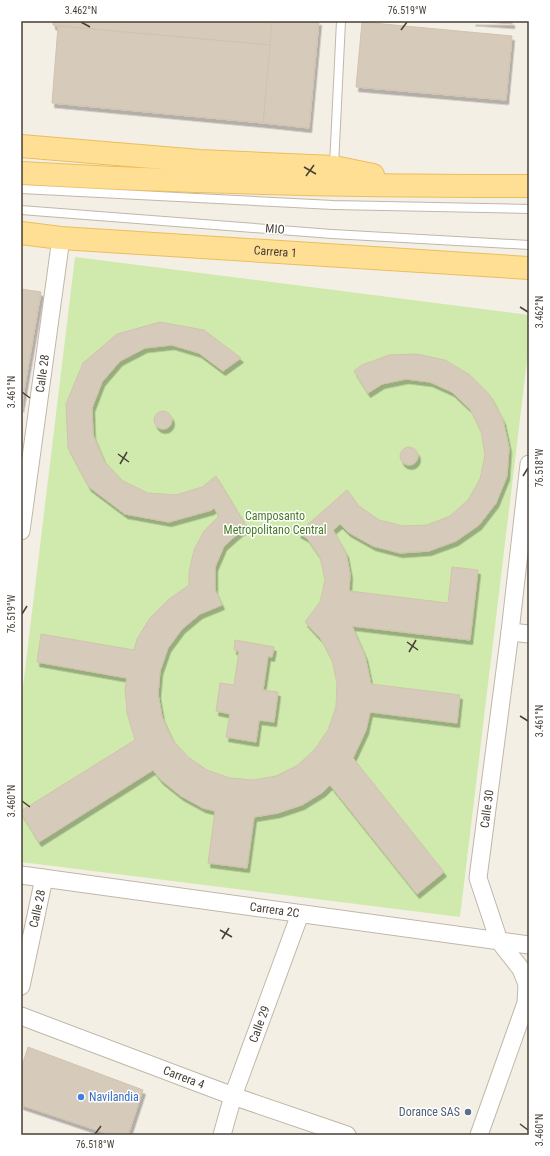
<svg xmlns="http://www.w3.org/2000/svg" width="550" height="1156" font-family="'Roboto Condensed',sans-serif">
<defs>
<filter id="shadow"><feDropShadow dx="2.5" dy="4.5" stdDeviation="0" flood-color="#0004"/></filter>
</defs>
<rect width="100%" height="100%" fill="#f4efe5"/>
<path fill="#cfeaac" d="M 75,257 L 529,315 L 529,344 L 460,917 L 21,862 L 21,703 Z"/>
<g fill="#d6cbba" stroke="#d1c3ad" filter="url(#shadow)">
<path d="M 53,21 L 272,21 L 270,45 L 58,26 L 53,25 Z"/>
<path d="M 272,21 L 319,21 L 309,128 L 263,123 Z"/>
<path d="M 473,21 L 512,21 L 512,24 Z"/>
<path d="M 362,22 L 512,36 L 506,100 L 356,87 Z"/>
<path d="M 58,26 L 270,45 L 263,123 L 52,103 Z"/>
<path d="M 21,289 L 41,292 L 21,408 Z"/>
<path d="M 160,322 L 204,330 L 241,358 L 223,371 L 199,353 L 172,345 L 145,348 L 120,361 L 102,382 L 92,408 L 93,435 L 104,461 L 123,481 L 148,493 L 176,495 L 202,487 L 216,476 L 248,529 L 241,531 L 224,546 L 215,567 L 215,590 L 222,605 L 200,614 L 182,629 L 168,648 L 160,671 L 158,694 L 162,717 L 172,739 L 188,757 L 207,770 L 230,778 L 253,780 L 276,776 L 298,765 L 315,749 L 328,730 L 336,707 L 337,683 L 332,660 L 321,639 L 305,622 L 320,602 L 325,580 L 320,557 L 307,538 L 298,533 L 347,490 L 359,506 L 379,520 L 403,526 L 427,525 L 450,516 L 468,500 L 480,479 L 485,455 L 481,431 L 470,409 L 452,392 L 430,382 L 406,379 L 382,384 L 368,393 L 354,371 L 362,365 L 389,355 L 417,354 L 445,360 L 470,375 L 490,395 L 503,420 L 509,448 L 507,476 L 496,503 L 479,525 L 456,541 L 429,551 L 400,553 L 373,546 L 348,532 L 340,524 L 333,530 L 346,553 L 350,574 L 349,591 L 448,603 L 452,567 L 478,570 L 470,640 L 352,626 L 365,656 L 371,684 L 460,695 L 457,723 L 370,712 L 366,730 L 353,758 L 444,872 L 417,894 L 330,785 L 323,792 L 302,805 L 278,813 L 254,817 L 247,868 L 208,863 L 215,811 L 203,808 L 181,796 L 161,780 L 153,770 L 39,842 L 21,813 L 21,811 L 135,740 L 127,713 L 125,688 L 127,678 L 37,662 L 41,634 L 134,650 L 137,639 L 150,618 L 168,600 L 189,585 L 189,572 L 194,550 L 204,531 L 219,516 L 214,508 L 212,510 L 169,522 L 125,514 L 89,487 L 68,448 L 66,404 L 83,363 L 117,334 Z"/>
<circle cx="163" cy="420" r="9"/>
<circle cx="409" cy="456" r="9"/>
<path d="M 235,640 L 274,647 L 272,657 L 268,656 L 263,690 L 278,692 L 274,722 L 259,720 L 256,742 L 226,737 L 230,714 L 216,711 L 220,683 L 234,685 L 239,651 L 234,650 Z"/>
<path d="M 28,1047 L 143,1090 L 128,1135 L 111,1135 L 21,1105 L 21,1069 Z"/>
</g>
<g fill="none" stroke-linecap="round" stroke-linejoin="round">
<g stroke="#c0b7a8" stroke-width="10">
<g id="service">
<path d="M 334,166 L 341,21"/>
<path d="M 21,189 L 333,205 L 529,209"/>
<path d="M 21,210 L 332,234 L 529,245"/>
</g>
</g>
<g stroke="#c0b7a8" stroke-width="19">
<g id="minor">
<path id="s1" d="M 21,531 L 61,238"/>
<path d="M 510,632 L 529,634"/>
<path id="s2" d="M 21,875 L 529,945"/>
<path id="s3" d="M 21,986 L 44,878"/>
<path id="s4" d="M 21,1016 L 233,1096 L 347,1135"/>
<path id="s5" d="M 222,1135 L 233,1096 L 300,914"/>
<path id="s6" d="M 479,1135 L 526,1003 L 527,984 L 521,969 L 499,941 L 478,878 L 510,632 L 529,464"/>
</g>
</g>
<g stroke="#eabe5e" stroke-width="24">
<g id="primary">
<path d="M 21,146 L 200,161 L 334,167 L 373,175"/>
<path d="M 21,173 C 190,183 360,186 529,186"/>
<path id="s7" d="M 21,233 L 61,238 L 529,268"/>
</g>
</g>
<use href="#service" stroke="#fff" stroke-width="8"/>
<use href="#minor" stroke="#fff" stroke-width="17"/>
<use href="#primary" stroke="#ffdf93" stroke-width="22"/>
</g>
<path fill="none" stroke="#473f35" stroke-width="1.5" d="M 81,22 L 90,27M 401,30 L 407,22M 304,167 L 316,174M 306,176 L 314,165M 520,307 L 528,312M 22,392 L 30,398M 118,454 L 129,462M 120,464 L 127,452M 523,476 L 528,468M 22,614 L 27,606M 407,642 L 418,650M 409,652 L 416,640M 520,716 L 528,721M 22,801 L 30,807M 220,930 L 232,937M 222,939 L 229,928M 520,1124 L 528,1130M 95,1134 L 101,1126"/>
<circle fill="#3f7fe0" stroke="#fff" stroke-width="1.5" cx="81" cy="1097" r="4"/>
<circle fill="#5c6f8a" stroke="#fff" stroke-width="1.5" cx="468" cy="1112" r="4"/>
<g text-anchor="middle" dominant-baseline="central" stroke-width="3" stroke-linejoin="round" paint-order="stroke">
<g font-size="12" fill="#473f35" stroke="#fff">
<text transform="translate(275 229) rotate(4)">MIO</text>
<text stroke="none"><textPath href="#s7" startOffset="255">Carrera 1</textPath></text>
<text stroke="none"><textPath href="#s1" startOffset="159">Calle 28</textPath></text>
<text stroke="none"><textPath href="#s6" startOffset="347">Calle 30</textPath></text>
<text stroke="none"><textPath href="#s3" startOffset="79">Calle 28</textPath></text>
<text stroke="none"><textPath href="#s2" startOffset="256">Carrera 2C</textPath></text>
<text stroke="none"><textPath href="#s5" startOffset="117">Calle 29</textPath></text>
<text stroke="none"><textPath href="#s4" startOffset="174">Carrera 4</textPath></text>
</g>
<g font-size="12" fill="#467b25" stroke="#fff">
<text x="275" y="516">Camposanto<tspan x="275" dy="14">Metropolitano Central</tspan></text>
</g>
<g font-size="12" fill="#366cbe" stroke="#fff" text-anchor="start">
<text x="89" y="1097">Navilandia</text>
</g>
<g font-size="12" fill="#4e5e75" stroke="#fff" text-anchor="end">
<text x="460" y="1112">Dorance SAS</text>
</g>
</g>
<rect width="550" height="1156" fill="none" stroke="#ffffff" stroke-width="44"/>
<rect x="22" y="22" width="506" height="1112" fill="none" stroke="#473f35" stroke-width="1.5"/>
<g font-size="10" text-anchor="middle" fill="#473f35">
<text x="81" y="14">3.462°N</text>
<text x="407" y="14">76.519°W</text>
<text transform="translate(539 312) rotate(-90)" y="4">3.462°N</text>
<text transform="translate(11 392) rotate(-90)" y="4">3.461°N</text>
<text transform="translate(539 468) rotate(-90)" y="4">76.518°W</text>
<text transform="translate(11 614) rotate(-90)" y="4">76.519°W</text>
<text transform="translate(539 721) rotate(-90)" y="4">3.461°N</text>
<text transform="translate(11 801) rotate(-90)" y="4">3.460°N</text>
<text transform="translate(539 1130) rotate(-90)" y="4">3.460°N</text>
<text x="95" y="1148">76.518°W</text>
</g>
</svg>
